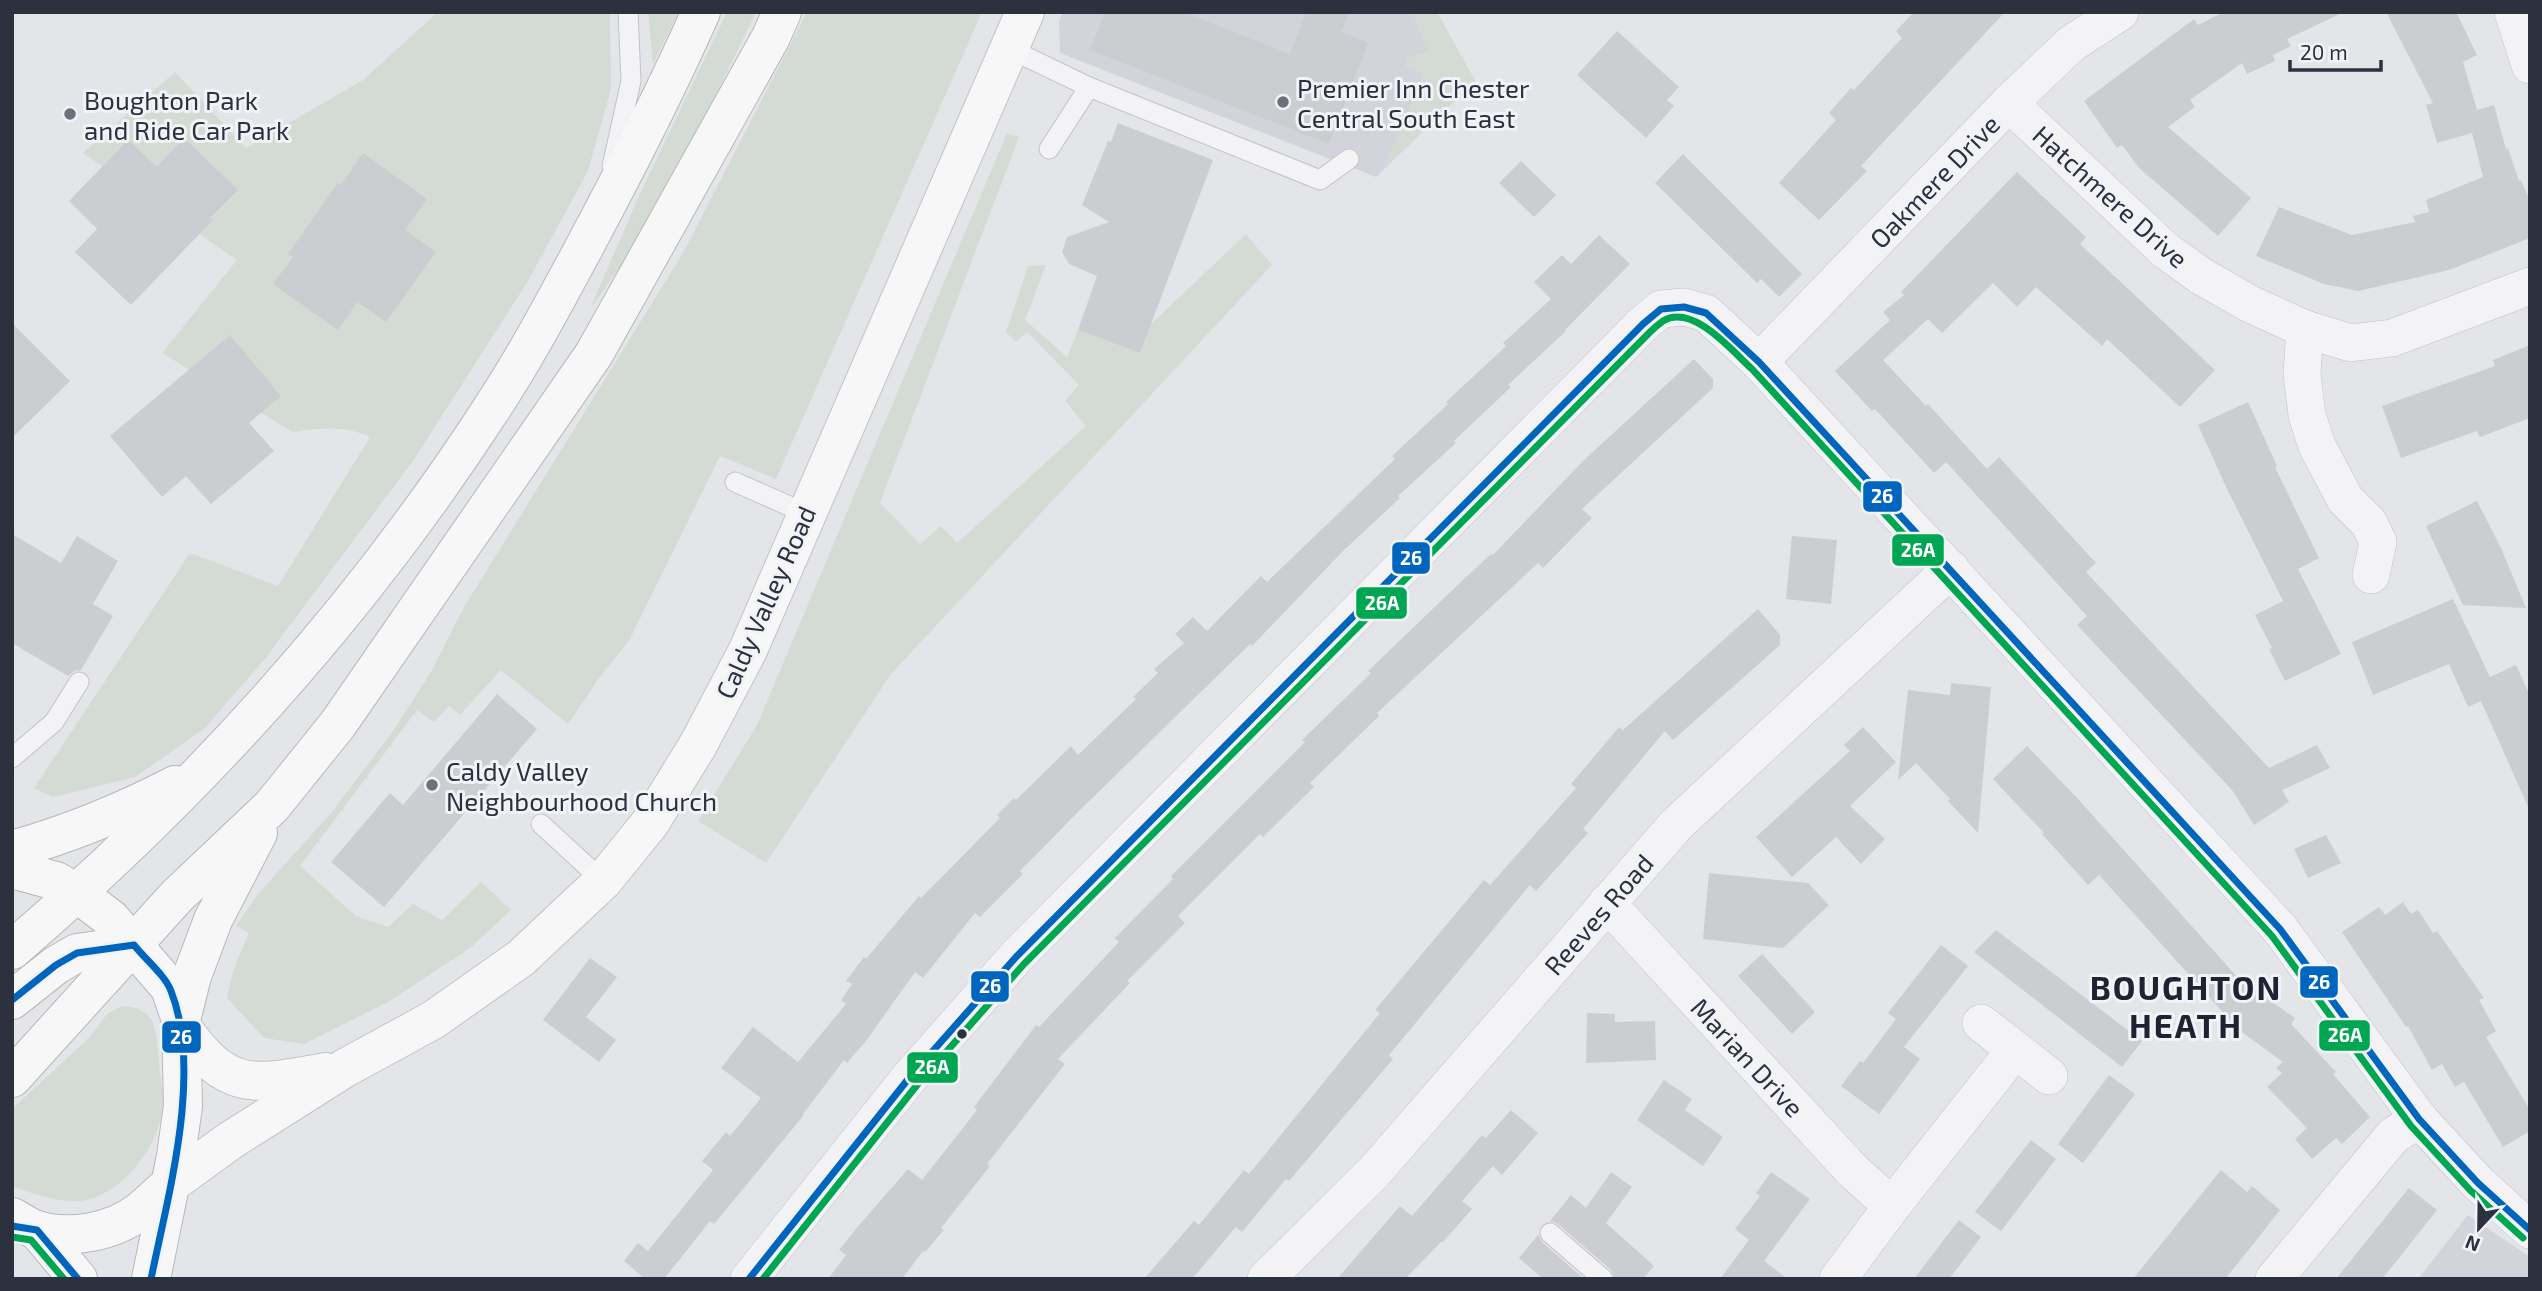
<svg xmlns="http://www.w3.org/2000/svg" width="2542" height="1291" font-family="'Exo 2',sans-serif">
<rect width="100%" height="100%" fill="#e4e5e8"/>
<g fill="#d3d4db">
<path d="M 1063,12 L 1437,12 L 1475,81 L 1376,177 L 1060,53 L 1059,21 Z"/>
<path d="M 2468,1215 L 2530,1257 L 2530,1279 L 2418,1279 Z"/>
</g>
<g fill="#d4dbd5">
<path d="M 438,12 L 610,12 L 611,89 L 588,171 L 528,281 L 413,461 L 264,660 L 204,729 L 135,777 L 53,797 L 34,788 L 190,553 L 278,586 L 370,437 C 345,425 319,428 293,432 L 162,353 L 237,260 L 83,153 L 175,72 L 246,148 L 363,80 Z"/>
<path d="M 648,12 L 679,12 L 653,64 Z"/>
<path d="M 727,12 L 756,12 L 691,147 L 629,254 L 590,309 L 639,196 Z"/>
<path d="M 807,12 L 982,12 L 776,479 L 720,456 L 629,641 L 602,674 L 568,724 L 501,670 L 460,715 L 449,706 L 434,722 L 417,710 L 300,866 L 356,916 L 388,927 L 413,904 L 442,920 L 481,882 L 511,910 L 470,948 L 390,1001 L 304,1044 L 264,1038 L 227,998 L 234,968 L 249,933 L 236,926 L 257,895 L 331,813 L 391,734 L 431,672 L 464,607 L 683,253 Z"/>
<path d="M 1412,12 L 1437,12 L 1475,81 L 1383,169 L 1424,74 L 1406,67 L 1406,58 L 1428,52 Z"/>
<path d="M 1007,133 L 1019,137 L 880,503 L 920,544 L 941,526 L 957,543 L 1086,426 L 1065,401 L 1079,385 L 1027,332 L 1016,342 L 1006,332 L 1028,266 L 1046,265 L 1025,320 L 1067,357 L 1078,330 L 1140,353 L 1151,324 L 1246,234 L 1272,265 L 891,674 L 766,863 L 698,821 L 757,725 Z"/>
<path d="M 123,1006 C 134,1007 144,1009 151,1019 C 157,1028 159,1060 160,1072 C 161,1082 164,1094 163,1105 C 160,1144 125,1192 86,1200 C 63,1205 34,1194 12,1186 L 12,1109 L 89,1038 L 108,1013 Z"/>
</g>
<g fill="#cccdd0">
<path d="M 1105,12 L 1184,12 L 1290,54 L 1306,12 L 1349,12 L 1341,32 L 1368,43 L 1329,144 L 1090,50 Z"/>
<path d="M 1914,12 L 2005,12 L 1861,166 L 1867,171 L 1819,220 L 1779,183 L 1836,120 L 1829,113 L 1851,88 L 1854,90 L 1902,38 L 1896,31 Z"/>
<path d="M 2224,12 L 2344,12 L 2287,39 L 2291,46 L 2273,55 L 2275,61 L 2247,74 L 2242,63 L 2190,100 L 2195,107 L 2168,127 L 2251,198 L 2218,236 L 2139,168 L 2122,145 L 2117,148 L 2084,101 L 2194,19 L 2198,25 Z"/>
<path d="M 2386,12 L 2456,12 L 2477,55 L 2463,62 L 2477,110 L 2494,105 L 2506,149 L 2508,148 L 2519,181 L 2521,180 L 2530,201 L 2530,238 L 2449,270 L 2358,291 L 2324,284 L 2256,256 L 2279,207 L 2352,235 L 2415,222 L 2413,216 L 2429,212 L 2426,200 L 2483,177 L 2472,133 L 2437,143 L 2426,105 L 2433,103 Z"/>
<path d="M 1617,31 L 1679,87 L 1667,100 L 1674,106 L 1646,138 L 1577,75 Z"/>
<path d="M 1118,123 L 1213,160 L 1140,353 L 1078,330 L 1097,276 L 1069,264 L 1062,252 L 1067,237 L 1109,222 L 1082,205 L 1108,141 L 1111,142 Z"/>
<path d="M 184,138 L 238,190 L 210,218 L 213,220 L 131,305 L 75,252 L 97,229 L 69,201 L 128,140 L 157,167 Z"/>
<path d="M 363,153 L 427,199 L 405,230 L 436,252 L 386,322 L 357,302 L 338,330 L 273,284 L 293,257 L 288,254 L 338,183 L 341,185 Z"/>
<path d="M 1683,154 L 1802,274 L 1779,297 L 1761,279 L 1757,283 L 1655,183 Z"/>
<path d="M 1521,161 L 1556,195 L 1534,217 L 1499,183 Z"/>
<path d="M 2017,172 L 2086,237 L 2080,244 L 2215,370 L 2180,407 L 2107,339 L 2102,346 L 2036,287 L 2017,307 L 1993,283 L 1942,333 L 1928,319 L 1883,360 L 1926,406 L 1928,404 L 1987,469 L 1999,457 L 2096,563 L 2086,572 L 2269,768 L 2317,745 L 2330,768 L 2282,790 L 2289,802 L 2254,825 L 2232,790 L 2077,625 L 2087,616 L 1946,462 L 1934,473 L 1875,409 L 1872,411 L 1835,371 L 1890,320 L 1883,312 L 1904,295 L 1901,292 Z"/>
<path d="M 1599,235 L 1630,264 L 1565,330 L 1566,331 L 1508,385 L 1511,387 L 1454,441 L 1456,443 L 1398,496 L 1400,498 L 1343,551 L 1252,646 L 1250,644 L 1079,811 L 1020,871 L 1023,874 L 980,917 L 975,913 L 923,978 L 915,972 L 866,1041 L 847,1063 L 844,1060 L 803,1114 L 804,1115 L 714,1224 L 710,1221 L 664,1279 L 645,1279 L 624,1261 L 638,1243 L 648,1251 L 713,1170 L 702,1161 L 726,1132 L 730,1136 L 761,1098 L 721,1068 L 753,1027 L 798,1062 L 846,1004 L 841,1000 L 852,984 L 846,981 L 864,957 L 866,959 L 919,896 L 921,898 L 1000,818 L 997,815 L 1014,798 L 1016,800 L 1071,746 L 1078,755 L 1136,699 L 1133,697 L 1158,673 L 1154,669 L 1184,643 L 1175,634 L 1193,617 L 1207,631 L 1261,576 L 1267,582 L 1395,459 L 1392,456 L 1448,404 L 1446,402 L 1506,346 L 1503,343 L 1551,299 L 1534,282 L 1562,255 L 1571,264 Z"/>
<path d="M 12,323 L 70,381 L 12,438 Z"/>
<path d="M 230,335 L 281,396 L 249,423 L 274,451 L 211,504 L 186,476 L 162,497 L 110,436 Z"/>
<path d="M 2530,345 L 2530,418 L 2480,437 L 2477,431 L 2401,458 L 2382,406 L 2495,366 L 2493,360 Z"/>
<path d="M 1694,359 L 1713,379 L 1713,388 L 1582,509 L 1592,518 L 1543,568 L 1538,563 L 1377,713 L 1379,716 L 1310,783 L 1314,787 L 1263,837 L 1260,834 L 1178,916 L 1185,923 L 1127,981 L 1130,983 L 1058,1059 L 1065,1064 L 987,1164 L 990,1166 L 941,1228 L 944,1230 L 925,1252 L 923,1251 L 902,1279 L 828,1279 L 846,1255 L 839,1250 L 860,1224 L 908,1169 L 922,1180 L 977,1110 L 974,1107 L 1036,1025 L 1039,1027 L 1119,942 L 1115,938 L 1173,879 L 1171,876 L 1305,742 L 1302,740 L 1371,673 L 1368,671 L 1465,578 L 1491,554 L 1493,555 L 1583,461 Z"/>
<path d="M 2248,402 L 2277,466 L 2275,467 L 2319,558 L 2298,569 L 2341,654 L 2285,681 L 2269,649 L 2272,648 L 2255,615 L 2283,601 L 2227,489 L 2198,425 Z"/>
<path d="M 2477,501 L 2501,548 L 2526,608 L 2463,605 L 2426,526 Z"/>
<path d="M 12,534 L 61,563 L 77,536 L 118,561 L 93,604 L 113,616 L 81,670 L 74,671 L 68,676 L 12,643 Z"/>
<path d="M 1792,536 L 1837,540 L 1831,604 L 1786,599 Z"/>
<path d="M 2453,599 L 2490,677 L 2516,665 L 2530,696 L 2530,811 L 2481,701 L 2468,707 L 2449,664 L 2373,695 L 2352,642 Z"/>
<path d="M 1758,609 L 1780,635 L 1780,645 L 1673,740 L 1665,731 L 1583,829 L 1588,833 L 1536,891 L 1530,885 L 1389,1055 L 1393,1059 L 1289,1181 L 1286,1179 L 1242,1232 L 1236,1227 L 1192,1279 L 1144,1279 L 1194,1221 L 1199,1225 L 1244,1170 L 1249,1174 L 1380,1013 L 1375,1010 L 1484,880 L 1490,885 L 1576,788 L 1571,784 L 1619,727 L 1623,730 Z"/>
<path d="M 1951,683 L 1991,687 L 1978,833 L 1948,801 L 1950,799 L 1916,763 L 1898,780 L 1908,690 L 1950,695 Z"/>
<path d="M 497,694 L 537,729 L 384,907 L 331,862 L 390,793 L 403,805 Z"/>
<path d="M 1863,727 L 1896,762 L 1850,806 L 1885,839 L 1861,864 L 1836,837 L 1792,877 L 1756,837 L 1850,751 L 1844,745 Z"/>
<path d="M 2027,746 L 2079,800 L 2239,979 L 2295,1018 L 2291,1024 L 2336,1072 L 2333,1074 L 2370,1117 L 2342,1144 L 2336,1138 L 2312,1159 L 2295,1139 L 2307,1128 L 2267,1087 L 2282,1073 L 2276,1068 L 2283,1062 L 2239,1030 L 2099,875 L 2088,885 L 2042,834 L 2044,833 L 1993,779 Z"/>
<path d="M 2326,835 L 2341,863 L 2308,878 L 2294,849 Z"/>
<path d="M 1709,873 L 1808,883 L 1829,905 L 1783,948 L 1703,939 Z"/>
<path d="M 2403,902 L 2411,914 L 2418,910 L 2433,933 L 2437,931 L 2484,998 L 2479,1000 L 2496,1031 L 2486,1037 L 2530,1110 L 2530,1131 L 2503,1147 L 2464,1082 L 2455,1087 L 2442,1064 L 2432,1070 L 2408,1026 L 2406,1027 L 2342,932 L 2379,907 L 2385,915 Z"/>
<path d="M 1996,930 L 2142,1041 L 2122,1067 L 1974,952 Z"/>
<path d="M 1941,945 L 1968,966 L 1904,1047 L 1920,1059 L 1879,1114 L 1841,1086 L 1860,1061 L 1863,1063 L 1896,1019 L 1888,1013 Z"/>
<path d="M 1762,954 L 1815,1012 L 1792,1034 L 1738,976 Z"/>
<path d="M 590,958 L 617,977 L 586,1017 L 616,1040 L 599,1062 L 543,1020 Z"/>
<path d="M 1587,1013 L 1615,1014 L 1615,1022 L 1655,1021 L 1656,1060 L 1586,1063 Z"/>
<path d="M 2109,1075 L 2135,1094 L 2083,1163 L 2058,1144 Z"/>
<path d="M 1664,1080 L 1692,1099 L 1685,1110 L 1723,1137 L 1703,1166 L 1637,1120 Z"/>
<path d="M 1511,1110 L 1538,1133 L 1502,1175 L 1493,1166 L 1462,1201 L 1472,1209 L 1443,1242 L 1442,1241 L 1405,1279 L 1337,1279 L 1400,1206 L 1412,1216 L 1482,1135 L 1486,1138 Z"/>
<path d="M 2031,1140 L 2056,1159 L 2001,1231 L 1975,1212 Z"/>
<path d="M 2221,1170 L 2247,1192 L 2252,1186 L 2280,1210 L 2247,1252 L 2225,1279 L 2133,1279 Z"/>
<path d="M 1611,1172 L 1632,1187 L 1606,1223 L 1654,1266 L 1643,1279 L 1615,1279 L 1611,1270 L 1558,1224 L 1550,1221 L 1571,1195 L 1586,1208 Z"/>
<path d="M 1771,1172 L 1810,1199 L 1764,1261 L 1788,1279 L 1720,1279 L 1749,1240 L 1735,1229 L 1760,1196 L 1756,1193 Z"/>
<path d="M 2409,1188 L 2437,1210 L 2387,1273 L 2382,1279 L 2336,1279 Z"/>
<path d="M 1959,1220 L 1981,1237 L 1949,1279 L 1914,1279 Z"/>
<path d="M 1538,1235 L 1542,1242 L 1584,1279 L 1543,1279 L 1519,1258 Z"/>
</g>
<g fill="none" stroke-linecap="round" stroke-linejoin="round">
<g stroke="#c2c3c6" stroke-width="21">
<g id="lane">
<path d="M 1008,48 L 1089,87 L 1320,180 L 1349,159"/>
<path d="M 1049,149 L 1089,87"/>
<path d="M 612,166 L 631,81 L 628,12"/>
<path d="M 735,482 L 805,513"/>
<path d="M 12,758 L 54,722 L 79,682"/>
<path d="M 541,824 L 603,881"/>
<path d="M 1550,1233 L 1603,1279"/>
</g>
</g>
<g stroke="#c2c3c6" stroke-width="38">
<g id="street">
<path d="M 2513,12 L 2530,65"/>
<path d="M 2009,103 L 2165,250 L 2201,276 L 2250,304 L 2305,329 L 2351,343 L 2392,338 L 2530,286"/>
<path d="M 2305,329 L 2302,374 L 2307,415 L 2317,446 L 2345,499 L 2369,523 L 2378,542 L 2371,575"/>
<path d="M 1759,362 L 2009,103 L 2071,44 L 2120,12"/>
<path d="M 1607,903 L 1853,1171 L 1892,1206 L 1838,1279"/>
<path d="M 1981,1023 L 2049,1076"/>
<path d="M 1892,1206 L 2015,1050"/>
<path d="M 749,1279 L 909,1078 L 1016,957 L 1643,324 L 1661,309 L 1684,307 L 1706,313 L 1759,362 L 2280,929 L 2419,1119 L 2478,1183 L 2530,1230"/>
<path d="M 1266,1279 L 1374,1172 L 1676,825 L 1951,569"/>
<path d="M 2274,1279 L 2393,1136 L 2419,1119"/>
</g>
</g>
<g stroke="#c2c3c6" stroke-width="40">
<g id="secondary">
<path d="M 182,1027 C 227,1093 254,1085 326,1072"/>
<path d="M 169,1185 L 231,1140 L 345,1068 L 433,1020 L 521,958 L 603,881 L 650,823 L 698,745 L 748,650 L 1025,12"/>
</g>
</g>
<g stroke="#b7b8bc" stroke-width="40">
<g id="highway">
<path d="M 12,850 C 69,834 123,812 175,785"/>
<path d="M 12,869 L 56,881 L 77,893 L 111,919 L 170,988 L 181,1020 L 183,1106 L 176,1156 L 151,1279"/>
<path d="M 12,950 C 194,794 357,615 488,414 C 522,363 551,309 580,255 C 623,175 664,95 701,12"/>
<path d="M 12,1000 L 56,965 L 77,953 L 134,945"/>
<path d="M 181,1020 L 192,976 L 213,920 L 258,833"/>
<path d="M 12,1078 L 177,896 L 272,806 L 338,724 L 594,354 L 771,37 L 782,12"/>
<path d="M 12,1217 C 20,1221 28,1227 36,1230 C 70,1240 113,1232 140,1211 C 150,1203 159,1194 169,1185"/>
<path d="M 37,1230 L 78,1279"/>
</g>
</g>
<use href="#lane" stroke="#f3f3f5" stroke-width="19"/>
<use href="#street" stroke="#f3f3f5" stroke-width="37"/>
<use href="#secondary" stroke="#f7f7f7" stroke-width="38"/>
<use href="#highway" stroke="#f7f7f7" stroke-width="38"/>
<g stroke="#f2f3f7" stroke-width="12">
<g id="bus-1">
<path d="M 12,1000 L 56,965 L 77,953 L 134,945 C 145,959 165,975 171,991 C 203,1073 168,1195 151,1279"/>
<path d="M 12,1226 L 37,1230 L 78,1279"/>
<path d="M 749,1279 L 909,1078 L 1016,957 L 1643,324 L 1661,309 L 1684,307 L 1706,313 L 1759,362 L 2280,929 L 2419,1119 L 2478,1183 L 2530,1230"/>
</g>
</g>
<g stroke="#f2f3f7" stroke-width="12">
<g id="bus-2">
<path d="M 12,1237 L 31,1240 L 64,1279"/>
<path d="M 763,1279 L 917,1085 L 1024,964 L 1650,332 C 1654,328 1659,324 1663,321 C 1693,303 1732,351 1752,369 L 2272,936 L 2411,1126 L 2470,1190 L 2523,1238"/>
</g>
</g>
<use href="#bus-1" stroke="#0065bd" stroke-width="7"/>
<use href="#bus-2" stroke="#00a651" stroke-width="7"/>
</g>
<g fill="#6c707b" stroke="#f2f3f7" stroke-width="2.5">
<circle cx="1283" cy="102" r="7"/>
<circle cx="70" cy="114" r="7"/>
<circle cx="432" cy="785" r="7"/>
</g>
<circle fill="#2c3140" stroke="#f2f3f7" stroke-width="2.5" cx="962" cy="1034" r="6"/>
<g text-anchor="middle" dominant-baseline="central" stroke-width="6" stroke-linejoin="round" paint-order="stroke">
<g font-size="26" fill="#2c3140" stroke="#f2f3f7" text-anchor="start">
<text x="1297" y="87">Premier Inn Chester<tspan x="1297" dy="30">Central South East</tspan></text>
<text x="84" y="99">Boughton Park<tspan x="84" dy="30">and Ride Car Park</tspan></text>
<text x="446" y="770">Caldy Valley<tspan x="446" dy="30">Neighbourhood Church</tspan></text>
</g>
<g font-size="26" fill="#2c3140" stroke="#f2f3f7">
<text transform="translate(1934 181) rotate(-46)">Oakmere Drive</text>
<text transform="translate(2111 196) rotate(42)">Hatchmere Drive</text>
<text transform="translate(765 602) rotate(-66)">Caldy Valley Road</text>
<text transform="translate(1598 914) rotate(-49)">Reeves Road</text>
<text transform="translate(1748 1057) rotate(47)">Marian Drive</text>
</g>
<g font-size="33" font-weight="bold" letter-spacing="2" fill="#1e2231" stroke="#f2f3f7">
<text x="2186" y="987">BOUGHTON<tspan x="2186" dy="38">HEATH</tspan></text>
</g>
</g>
<g stroke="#f2f3f7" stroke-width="2.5">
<rect x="1862" y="480" width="41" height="33" rx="7" fill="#0065bd"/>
<rect x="1891" y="533" width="54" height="34" rx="7" fill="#00a651"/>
<rect x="1391" y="541" width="40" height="34" rx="7" fill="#0065bd"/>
<rect x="1355" y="586" width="53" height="34" rx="7" fill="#00a651"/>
<rect x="2299" y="965" width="40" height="34" rx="7" fill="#0065bd"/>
<rect x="970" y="970" width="40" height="33" rx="7" fill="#0065bd"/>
<rect x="2318" y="1019" width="53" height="33" rx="7" fill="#00a651"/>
<rect x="161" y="1020" width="41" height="34" rx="7" fill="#0065bd"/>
<rect x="906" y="1051" width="53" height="33" rx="7" fill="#00a651"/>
</g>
<g font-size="19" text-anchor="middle" font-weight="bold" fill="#fff">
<text x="1882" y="503">26</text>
<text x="1918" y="557">26A</text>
<text x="1411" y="565">26</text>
<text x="1382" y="610">26A</text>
<text x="2319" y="989">26</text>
<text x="990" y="993">26</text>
<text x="2345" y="1042">26A</text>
<text x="181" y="1044">26</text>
<text x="932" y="1074">26A</text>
</g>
<rect width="2542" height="1291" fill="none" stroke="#2c3140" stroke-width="28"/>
<g transform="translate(2479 1228) rotate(202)" stroke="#f2f3f7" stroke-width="5" paint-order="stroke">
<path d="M0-5L12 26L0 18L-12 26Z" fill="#2c3140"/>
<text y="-10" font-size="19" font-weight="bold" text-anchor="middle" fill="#2c3140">N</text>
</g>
<path d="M2290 60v10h91v-10" fill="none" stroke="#2c3140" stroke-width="3.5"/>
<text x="2300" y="60" font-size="21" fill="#2c3140" stroke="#f2f3f7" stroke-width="5" paint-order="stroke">20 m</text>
</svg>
